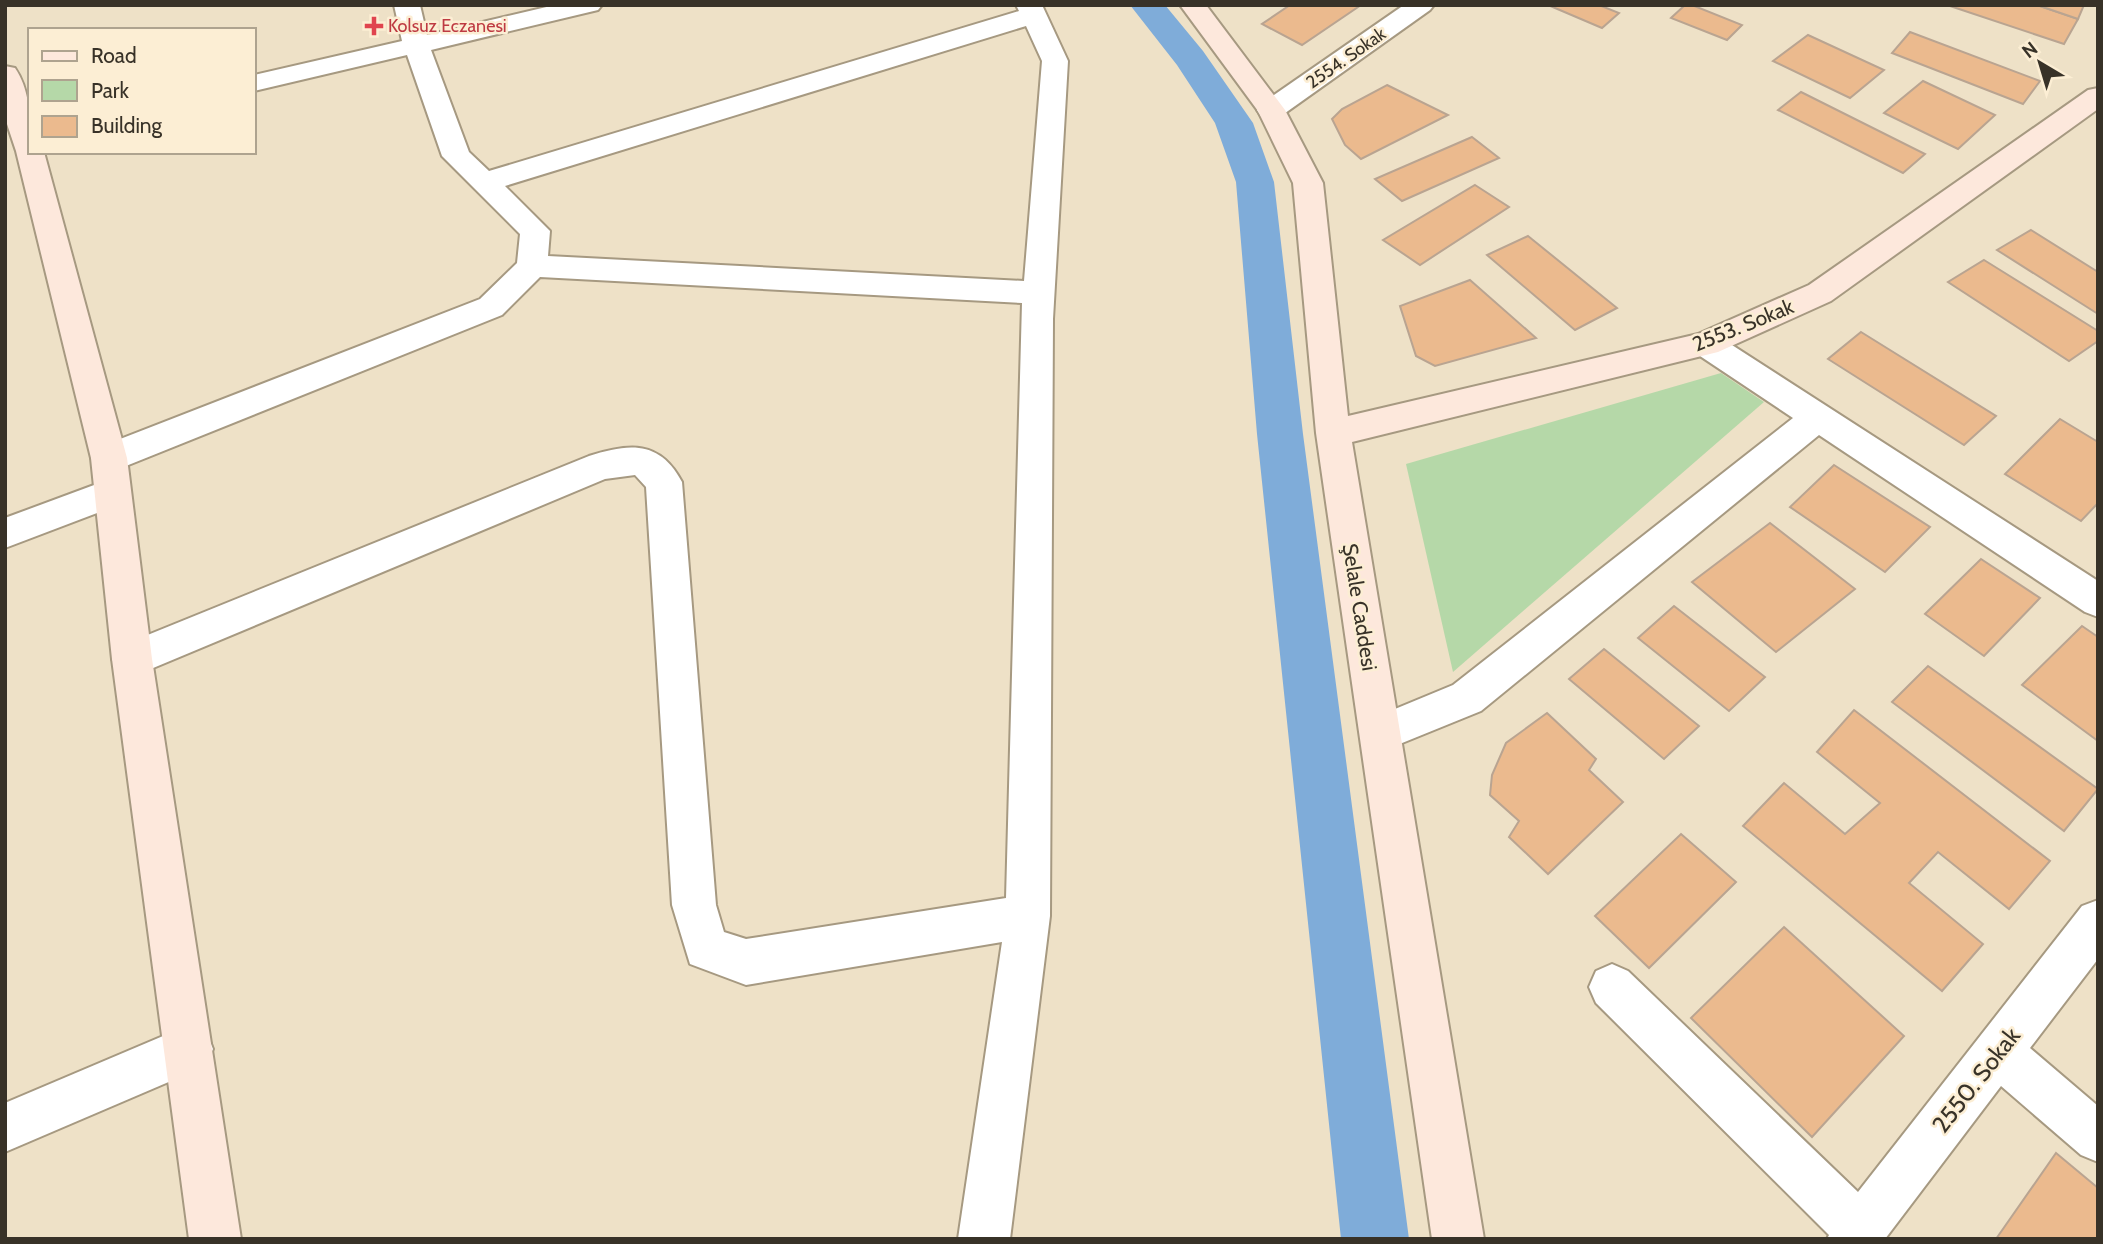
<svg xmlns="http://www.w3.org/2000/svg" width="2103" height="1244" font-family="Cabin,sans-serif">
<rect width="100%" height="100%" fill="#eee1c7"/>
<path fill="#b5d8a8" d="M 1721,373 L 1764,402 L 1453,672 L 1406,464 Z"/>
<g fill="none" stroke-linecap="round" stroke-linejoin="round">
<path fill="#7facd9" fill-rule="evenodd" d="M 1130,5 L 1165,5 L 1203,51 L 1253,123 L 1274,182 L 1303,434 L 1409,1239 L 1341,1239 L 1257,434 L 1236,182 L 1215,123 L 1177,65 Z"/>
</g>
<g fill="#ebba8e" stroke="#b9a491" stroke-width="2">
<path d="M 1290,5 L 1361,5 L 1302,45 L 1262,24 Z"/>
<path d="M 1548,5 L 1599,5 L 1619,13 L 1602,28 Z"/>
<path d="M 1685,5 L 1692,5 L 1742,25 L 1727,40 L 1671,18 Z"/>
<path d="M 1947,5 L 2037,5 L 2078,19 L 2064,44 Z"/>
<path d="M 2037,5 L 2084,5 L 2078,19 Z"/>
<path d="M 1910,32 L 2040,81 L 2023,104 L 1892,53 Z"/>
<path d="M 1808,35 L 1884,70 L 1850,98 L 1773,61 Z"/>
<path d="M 1923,81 L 1995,115 L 1958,149 L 1884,113 Z"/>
<path d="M 1387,85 L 1448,115 L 1361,159 L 1345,145 L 1332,119 L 1342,109 Z"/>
<path d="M 1801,92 L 1925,154 L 1903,173 L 1778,110 Z"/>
<path d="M 1472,137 L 1499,158 L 1402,201 L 1375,179 Z"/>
<path d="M 1475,185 L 1509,207 L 1420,265 L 1383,240 Z"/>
<path d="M 2031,230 L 2098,272 L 2098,314 L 1997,250 Z"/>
<path d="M 1528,236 L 1617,308 L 1575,330 L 1487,255 Z"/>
<path d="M 1984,260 L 2098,331 L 2098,341 L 2069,361 L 1948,282 Z"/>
<path d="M 1470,280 L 1536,338 L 1435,366 L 1416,356 L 1400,306 Z"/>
<path d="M 1861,332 L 1996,416 L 1964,445 L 1828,359 Z"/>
<path d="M 2060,419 L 2098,442 L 2098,503 L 2081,521 L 2005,474 Z"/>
<path d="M 1834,465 L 1930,527 L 1885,572 L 1790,507 Z"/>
<path d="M 1770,523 L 1855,589 L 1776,652 L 1692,582 Z"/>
<path d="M 1981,559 L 2040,598 L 1984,656 L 1925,614 Z"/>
<path d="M 1674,606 L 1765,677 L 1729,711 L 1638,638 Z"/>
<path d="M 2082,626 L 2098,637 L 2098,741 L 2022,685 Z"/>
<path d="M 1604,649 L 1699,726 L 1664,759 L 1569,679 Z"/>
<path d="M 1928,666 L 2098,789 L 2064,831 L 1892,702 Z"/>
<path d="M 1854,710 L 2050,861 L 2009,909 L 1938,852 L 1909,883 L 1983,944 L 1942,991 L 1743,826 L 1784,783 L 1845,834 L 1880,803 L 1817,752 Z"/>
<path d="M 1547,713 L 1596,759 L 1589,770 L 1623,802 L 1548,874 L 1509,837 L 1519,821 L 1490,795 L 1492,775 L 1506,743 Z"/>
<path d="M 1681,834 L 1736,882 L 1649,968 L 1595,916 Z"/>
<path d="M 1784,927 L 1904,1036 L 1812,1137 L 1691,1018 Z"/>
<path d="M 2056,1153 L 2098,1188 L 2098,1239 L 1996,1239 Z"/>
</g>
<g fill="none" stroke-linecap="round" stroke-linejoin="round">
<g stroke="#a69981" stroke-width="4">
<g id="street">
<path d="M 394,5 L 420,5 L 427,35 L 555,5 L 602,5 L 598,10 L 431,50 L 469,152 L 489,171 L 1019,11 L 1016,5 L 1042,5 L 1068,61 L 1053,319 L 1050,916 L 1010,1239 L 958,1239 L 1002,942 L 746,985 L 690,964 L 672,905 L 646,487 L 635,475 L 605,479 L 146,671 L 132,676 L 118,671 L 112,659 L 118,647 L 589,456 C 629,443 660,440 682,482 L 716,905 L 724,932 L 746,939 L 1006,898 L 1022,303 L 540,277 L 502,315 L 121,468 L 109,472 L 97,468 L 91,458 L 97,448 L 480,299 L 517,263 L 520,234 L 442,156 L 407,55 L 254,91 L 254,75 L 402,41 ZM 1026,26 L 1042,61 L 1024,281 L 548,256 L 550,231 L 505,186 Z"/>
<path d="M 1404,5 L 1434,5 L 1430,10 L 1281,116 L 1271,119 L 1261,116 L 1257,110 L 1261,104 Z"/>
<path d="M 1706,332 L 1718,336 L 2098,581 L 2098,617 L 2085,612 L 1819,435 L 1481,711 L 1380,752 L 1366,747 L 1360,734 L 1366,721 L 1453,685 L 1793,418 L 1694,352 L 1690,344 L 1694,336 Z"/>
<path d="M 113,478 L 126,482 L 131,492 L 126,502 L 5,548 L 5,518 Z"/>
<path d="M 2098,900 L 2098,959 L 2030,1048 L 2098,1106 L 2098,1162 L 2081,1155 L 2001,1086 L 1885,1239 L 1827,1239 L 1829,1235 L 1596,1003 L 1589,987 L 1596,971 L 1612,964 L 1628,971 L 1858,1192 L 2082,906 Z"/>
<path d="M 189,1025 L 206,1032 L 213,1049 L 206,1066 L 5,1152 L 5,1103 Z"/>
</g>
</g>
<g stroke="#a69981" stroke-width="4">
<g id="secondary">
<path d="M 1180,5 L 1206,5 L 1285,110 L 1323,183 L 1348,416 L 1698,334 L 1809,285 L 2088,90 L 2098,88 L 2098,109 L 1831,301 L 1718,352 L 1352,442 L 1484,1239 L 1432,1239 L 1316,433 L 1293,183 L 1258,111 Z"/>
<path d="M 5,66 L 15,68 C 32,93 30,124 30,152 L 44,152 L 127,458 L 152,659 L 241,1239 L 189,1239 L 112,659 L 91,458 L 16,151 L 5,118 Z"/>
</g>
</g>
<use href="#street" fill="#fff" fill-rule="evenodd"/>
<use href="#secondary" fill="#fde8dc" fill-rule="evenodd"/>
</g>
<path fill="#e0444e" stroke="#fceed4" stroke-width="2.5" d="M370.5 15.5h7v7h7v7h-7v7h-7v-7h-7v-7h7z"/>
<g text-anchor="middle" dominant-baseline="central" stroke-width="5" stroke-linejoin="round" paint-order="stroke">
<g font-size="18" fill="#be3a42" stroke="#fceed4" text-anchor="start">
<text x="388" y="26">Kolsuz Eczanesi</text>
</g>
<g font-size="18" fill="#383228" stroke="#fceed4">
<text transform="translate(1346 58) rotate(-35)">2554. Sokak</text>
</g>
<g font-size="21" fill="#383228" stroke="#fceed4">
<text transform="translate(1743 325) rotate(-22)">2553. Sokak</text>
<text transform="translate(1360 607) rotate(81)">Şelale Caddesi</text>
</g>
<g font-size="24" fill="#383228" stroke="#fceed4">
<text transform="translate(1976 1080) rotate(-52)">2550. Sokak</text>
</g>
</g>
<rect width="2103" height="1244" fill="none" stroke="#383228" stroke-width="14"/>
<rect x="28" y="28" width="228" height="126" fill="#fceed4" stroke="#aea38f" stroke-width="2"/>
<rect x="42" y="51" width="35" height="10" fill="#fde8dc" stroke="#aea38f" stroke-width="2"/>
<text x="91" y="63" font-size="21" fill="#383228">Road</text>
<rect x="42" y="80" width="35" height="21" fill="#b5d8a8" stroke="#aea38f" stroke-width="2"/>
<text x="91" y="98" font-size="21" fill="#383228">Park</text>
<rect x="42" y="116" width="35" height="21" fill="#ebba8e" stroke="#aea38f" stroke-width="2"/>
<text x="91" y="133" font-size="21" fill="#383228">Building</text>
<g transform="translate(2040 63) rotate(322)" stroke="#fceed4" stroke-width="5" paint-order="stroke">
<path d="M0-5L12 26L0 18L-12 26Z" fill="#383228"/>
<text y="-10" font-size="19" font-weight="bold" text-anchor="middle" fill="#383228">N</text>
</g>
</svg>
